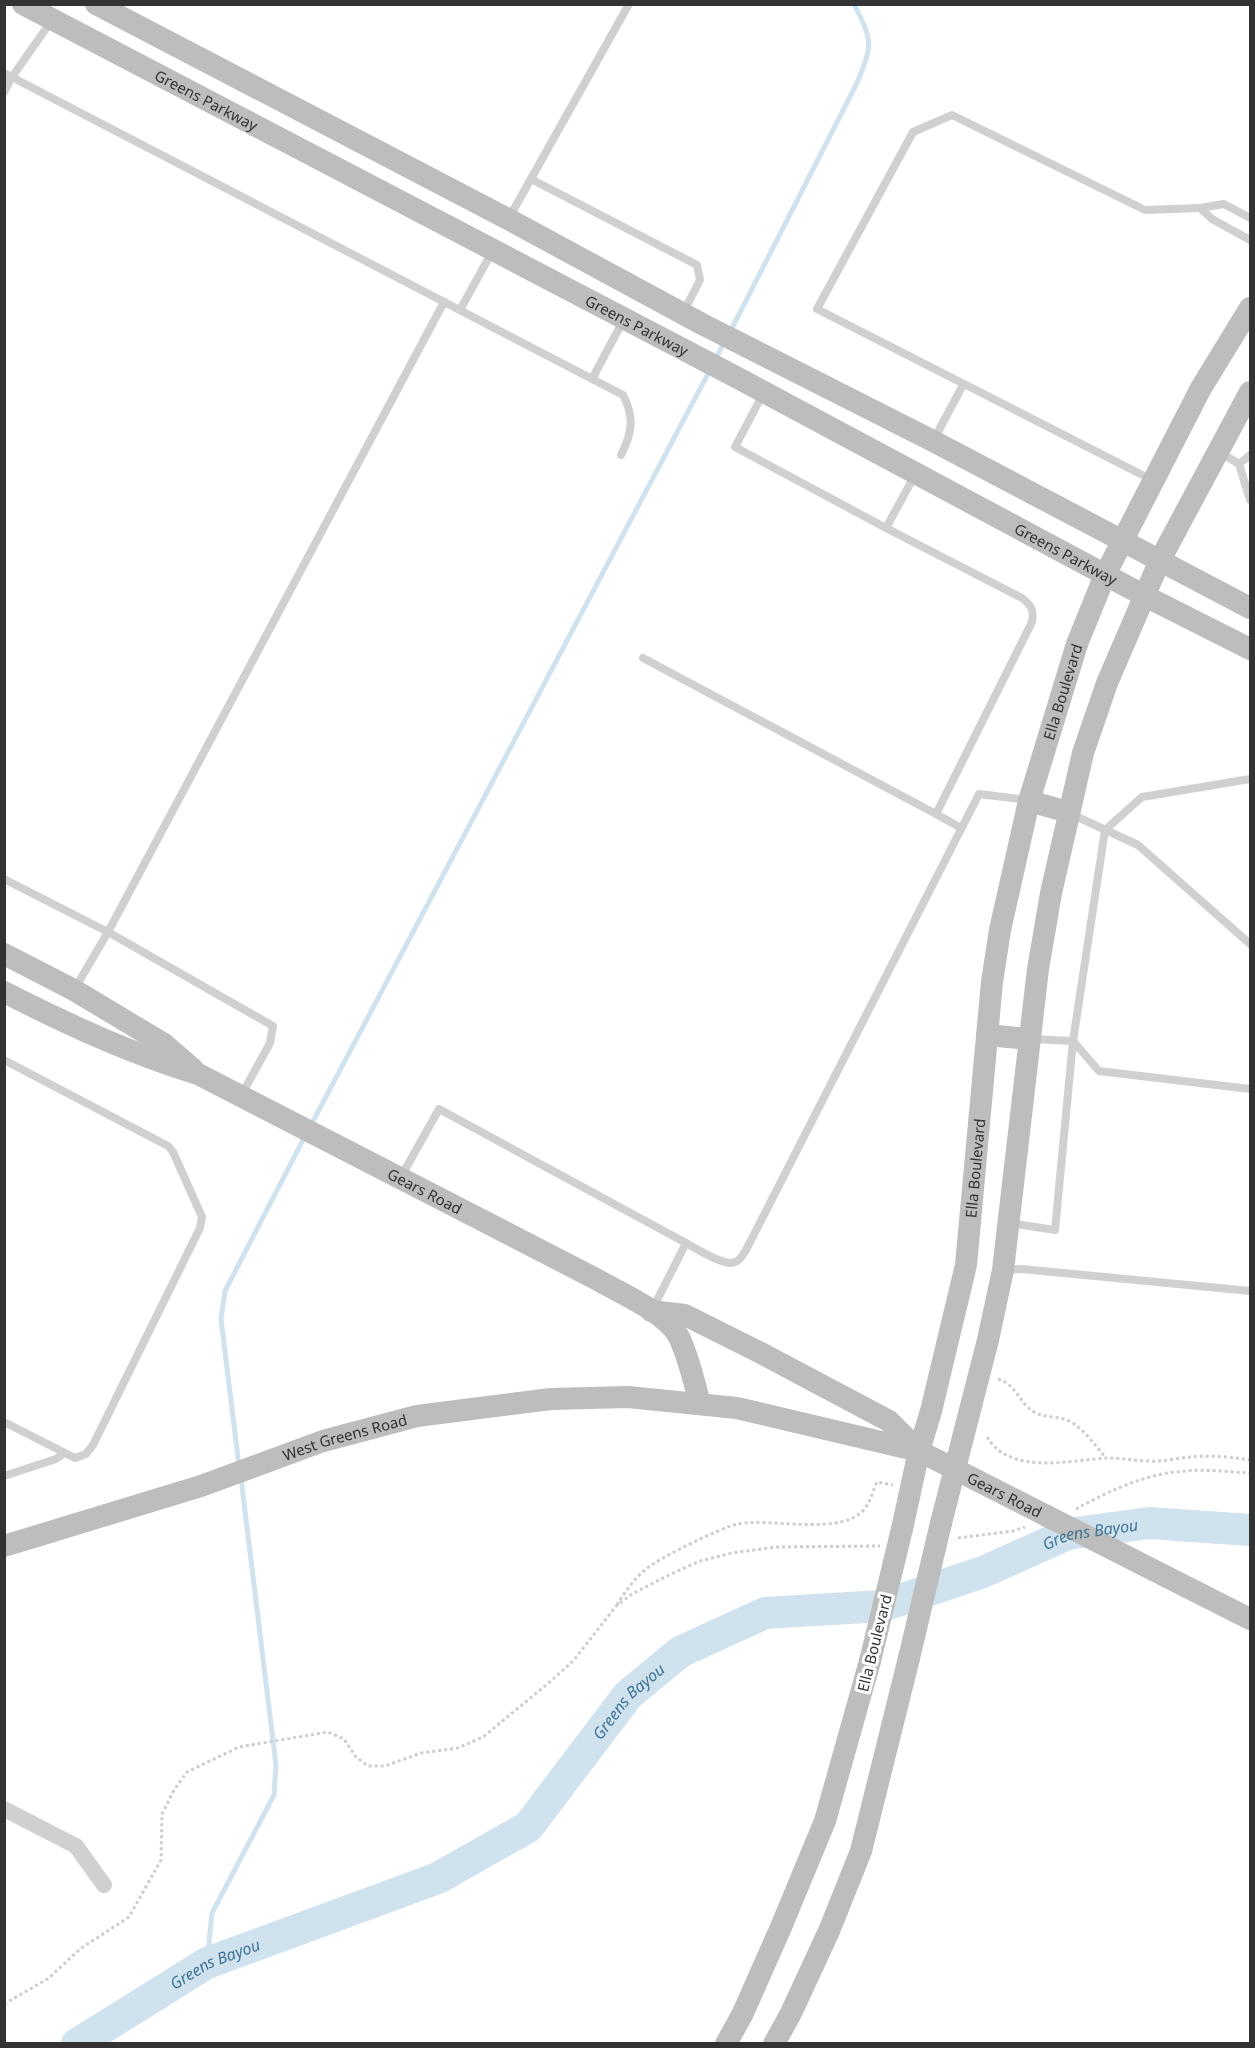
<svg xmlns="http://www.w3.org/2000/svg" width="1255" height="2048" font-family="'Noto Sans',sans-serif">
<rect width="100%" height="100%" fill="#fff"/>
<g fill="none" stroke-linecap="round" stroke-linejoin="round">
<g stroke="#cfe2ee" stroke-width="5">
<path d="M 730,332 L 857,83 C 873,44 873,42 854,4"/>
<path d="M 716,359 L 725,340"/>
<path d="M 311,1125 L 710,370"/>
<path d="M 239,1466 L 221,1319 L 225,1291 L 305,1136"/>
<path d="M 207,1963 L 212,1913 L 274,1795 L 276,1765 L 241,1478"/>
</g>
<path stroke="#cfe2ee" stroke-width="32" id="s1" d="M 77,2044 L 207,1963 L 438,1878 L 528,1827 L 628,1695 L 680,1652 L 765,1613 L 882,1606 L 983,1572 L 1068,1534 L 1149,1523 L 1250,1530"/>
<g stroke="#cdcdcd" stroke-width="3" stroke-dasharray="3 3" stroke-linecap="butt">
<path d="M 998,1379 C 1018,1385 1019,1405 1036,1413 C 1046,1418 1059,1416 1069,1421 C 1084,1429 1095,1445 1106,1458"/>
<path d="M 987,1437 C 1010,1476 1071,1460 1108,1458 C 1122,1458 1135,1461 1149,1461 C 1163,1462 1177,1458 1190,1457 C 1210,1455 1231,1457 1250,1460"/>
<path d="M 1076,1509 C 1109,1491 1147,1473 1185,1471 C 1207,1469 1229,1472 1250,1473"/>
<path d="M 958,1538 L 1013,1531 L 1025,1527"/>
<path d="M 617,1605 C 624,1593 635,1578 646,1569 C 661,1557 718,1529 737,1524 C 770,1517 845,1538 866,1507 C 871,1500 873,1490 877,1482 L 893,1485"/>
<path d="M 4,2004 L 49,1978 L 80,1949 L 129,1917 L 161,1860 L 162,1814 L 174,1790 L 187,1772 L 239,1747 L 328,1732 L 344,1739 L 356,1757 L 368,1766 L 385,1766 L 421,1753 L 458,1748 L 483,1737 L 551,1681 L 574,1660 L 616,1606 L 632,1594 L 669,1575 L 700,1561 L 732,1553 L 776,1547 L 880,1546"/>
</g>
<g stroke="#d0d0d0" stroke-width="8">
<path d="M 4,73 L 623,395 C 635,418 632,433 621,455"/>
<path d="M 4,92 L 12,77 L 52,20"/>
<path d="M 531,179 L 697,265 L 700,280 L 683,313"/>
<path d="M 1200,208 L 1212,219 L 1250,240"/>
<path d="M 509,218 L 629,4"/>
<path d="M 460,310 L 493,250"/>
<path d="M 592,379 L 623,321"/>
<path d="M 764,392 L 735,447 L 886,528"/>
<path d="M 933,441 L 963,385"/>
<path d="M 1218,451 L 1239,464 L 1250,500"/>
<path d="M 1239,464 L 1250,455"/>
<path d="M 916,473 L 886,528 L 1022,598 C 1032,606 1034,610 1032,622 L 936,814 L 961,828"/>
<path d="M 1152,480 L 817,309 L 913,132 L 952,115 L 1145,210 L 1200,208 L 1224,204 L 1250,218"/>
<path d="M 643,658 L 936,814"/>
<path d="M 1071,814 L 1138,845 L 1250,944"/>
<path d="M 4,879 L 108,932 L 273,1026 L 270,1043 L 241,1096"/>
<path d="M 74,990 L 108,932 L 444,302"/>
<path d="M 1031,1039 L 1073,1041 L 1099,1071 L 1250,1089"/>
<path d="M 4,1060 L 168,1146 L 173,1152 L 202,1217 L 200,1228 L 93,1445 L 86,1454 L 75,1458 L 4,1422"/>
<path d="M 401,1177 L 439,1109 L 686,1243"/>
<path d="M 1010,1223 L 1055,1230 L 1073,1041 L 1105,830 L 1142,797 L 1250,779"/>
<path d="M 1003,1270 L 1022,1269 L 1250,1291"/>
<path d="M 652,1310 L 686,1243 C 697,1249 721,1264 732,1263 C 739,1262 742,1256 746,1250 L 979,794 L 1028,800"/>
<path d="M 4,1476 L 56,1459 L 64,1453"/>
</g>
<path stroke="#d0d0d0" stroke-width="16" d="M 4,1809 L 76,1846 L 104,1885"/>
<g stroke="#bdbdbd" stroke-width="22">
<path id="s2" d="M 23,4 L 736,377 L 1145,596 L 1250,649"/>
<path d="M 96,4 L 508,219 L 702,324 L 933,441 L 1250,608"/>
<path d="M 1029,801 L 1068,812"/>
<path d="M 4,954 L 74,990 L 164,1044 L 193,1069"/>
<path id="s3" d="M 4,992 C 67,1024 131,1054 198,1074 L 596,1279 C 620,1293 666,1312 679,1337 C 689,1358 694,1382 700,1404"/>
<path d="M 987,1035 L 1029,1039"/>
<path d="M 651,1311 L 685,1315 L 759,1352 L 889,1421 L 919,1451"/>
<path d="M 941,1523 L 988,1340 L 1003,1270 L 1038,969 L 1051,893 L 1083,753 L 1107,683 L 1160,560 L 1250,392"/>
<path id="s4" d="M 902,1529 L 919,1451 L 931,1411 L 966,1265 L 992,982 L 1000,930 L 1029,801 L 1077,644 L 1105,575 L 1201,388 L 1250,308"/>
<path id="s5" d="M 4,1546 L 201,1486 L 323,1441 L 417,1416 L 551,1399 L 628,1397 L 737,1408 L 919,1451 L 1047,1516"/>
<path d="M 1167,1577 L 1250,1619"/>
<path d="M 726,2044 L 743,2013 L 781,1927 L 825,1821 L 870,1661"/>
<path d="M 774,2044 L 791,2013 L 829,1931 L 861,1851 L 909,1658"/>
</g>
<g stroke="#bdbdbd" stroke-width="22">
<path d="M 1047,1516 L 1167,1577"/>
<path d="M 909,1658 L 941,1523"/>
<path d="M 870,1661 L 902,1529"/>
</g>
</g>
<g text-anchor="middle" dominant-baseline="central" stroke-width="6" stroke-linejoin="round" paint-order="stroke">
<g font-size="15" fill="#333" stroke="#fff">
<text stroke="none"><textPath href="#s2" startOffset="207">Greens Parkway</textPath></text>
<text stroke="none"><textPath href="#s2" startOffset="693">Greens Parkway</textPath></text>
<text stroke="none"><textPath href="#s2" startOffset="1179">Greens Parkway</textPath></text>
<text stroke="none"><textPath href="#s4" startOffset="855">Ella Boulevard</textPath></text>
<text stroke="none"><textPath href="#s4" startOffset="369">Ella Boulevard</textPath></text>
<text stroke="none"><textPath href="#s3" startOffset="466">Gears Road</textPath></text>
<text stroke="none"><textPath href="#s5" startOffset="358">West Greens Road</textPath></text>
<text stroke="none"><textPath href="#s5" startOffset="1038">Gears Road</textPath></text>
<text transform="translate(874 1643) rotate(-76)">Ella Boulevard</text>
</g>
<g font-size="16" font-style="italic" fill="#3f7597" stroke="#fff">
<text stroke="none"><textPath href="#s1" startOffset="1168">Greens Bayou</textPath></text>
<text stroke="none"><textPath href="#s1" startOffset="664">Greens Bayou</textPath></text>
<text stroke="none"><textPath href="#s1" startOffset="160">Greens Bayou</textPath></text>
</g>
</g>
<rect width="1255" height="2048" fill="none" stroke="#333333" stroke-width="12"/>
</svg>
